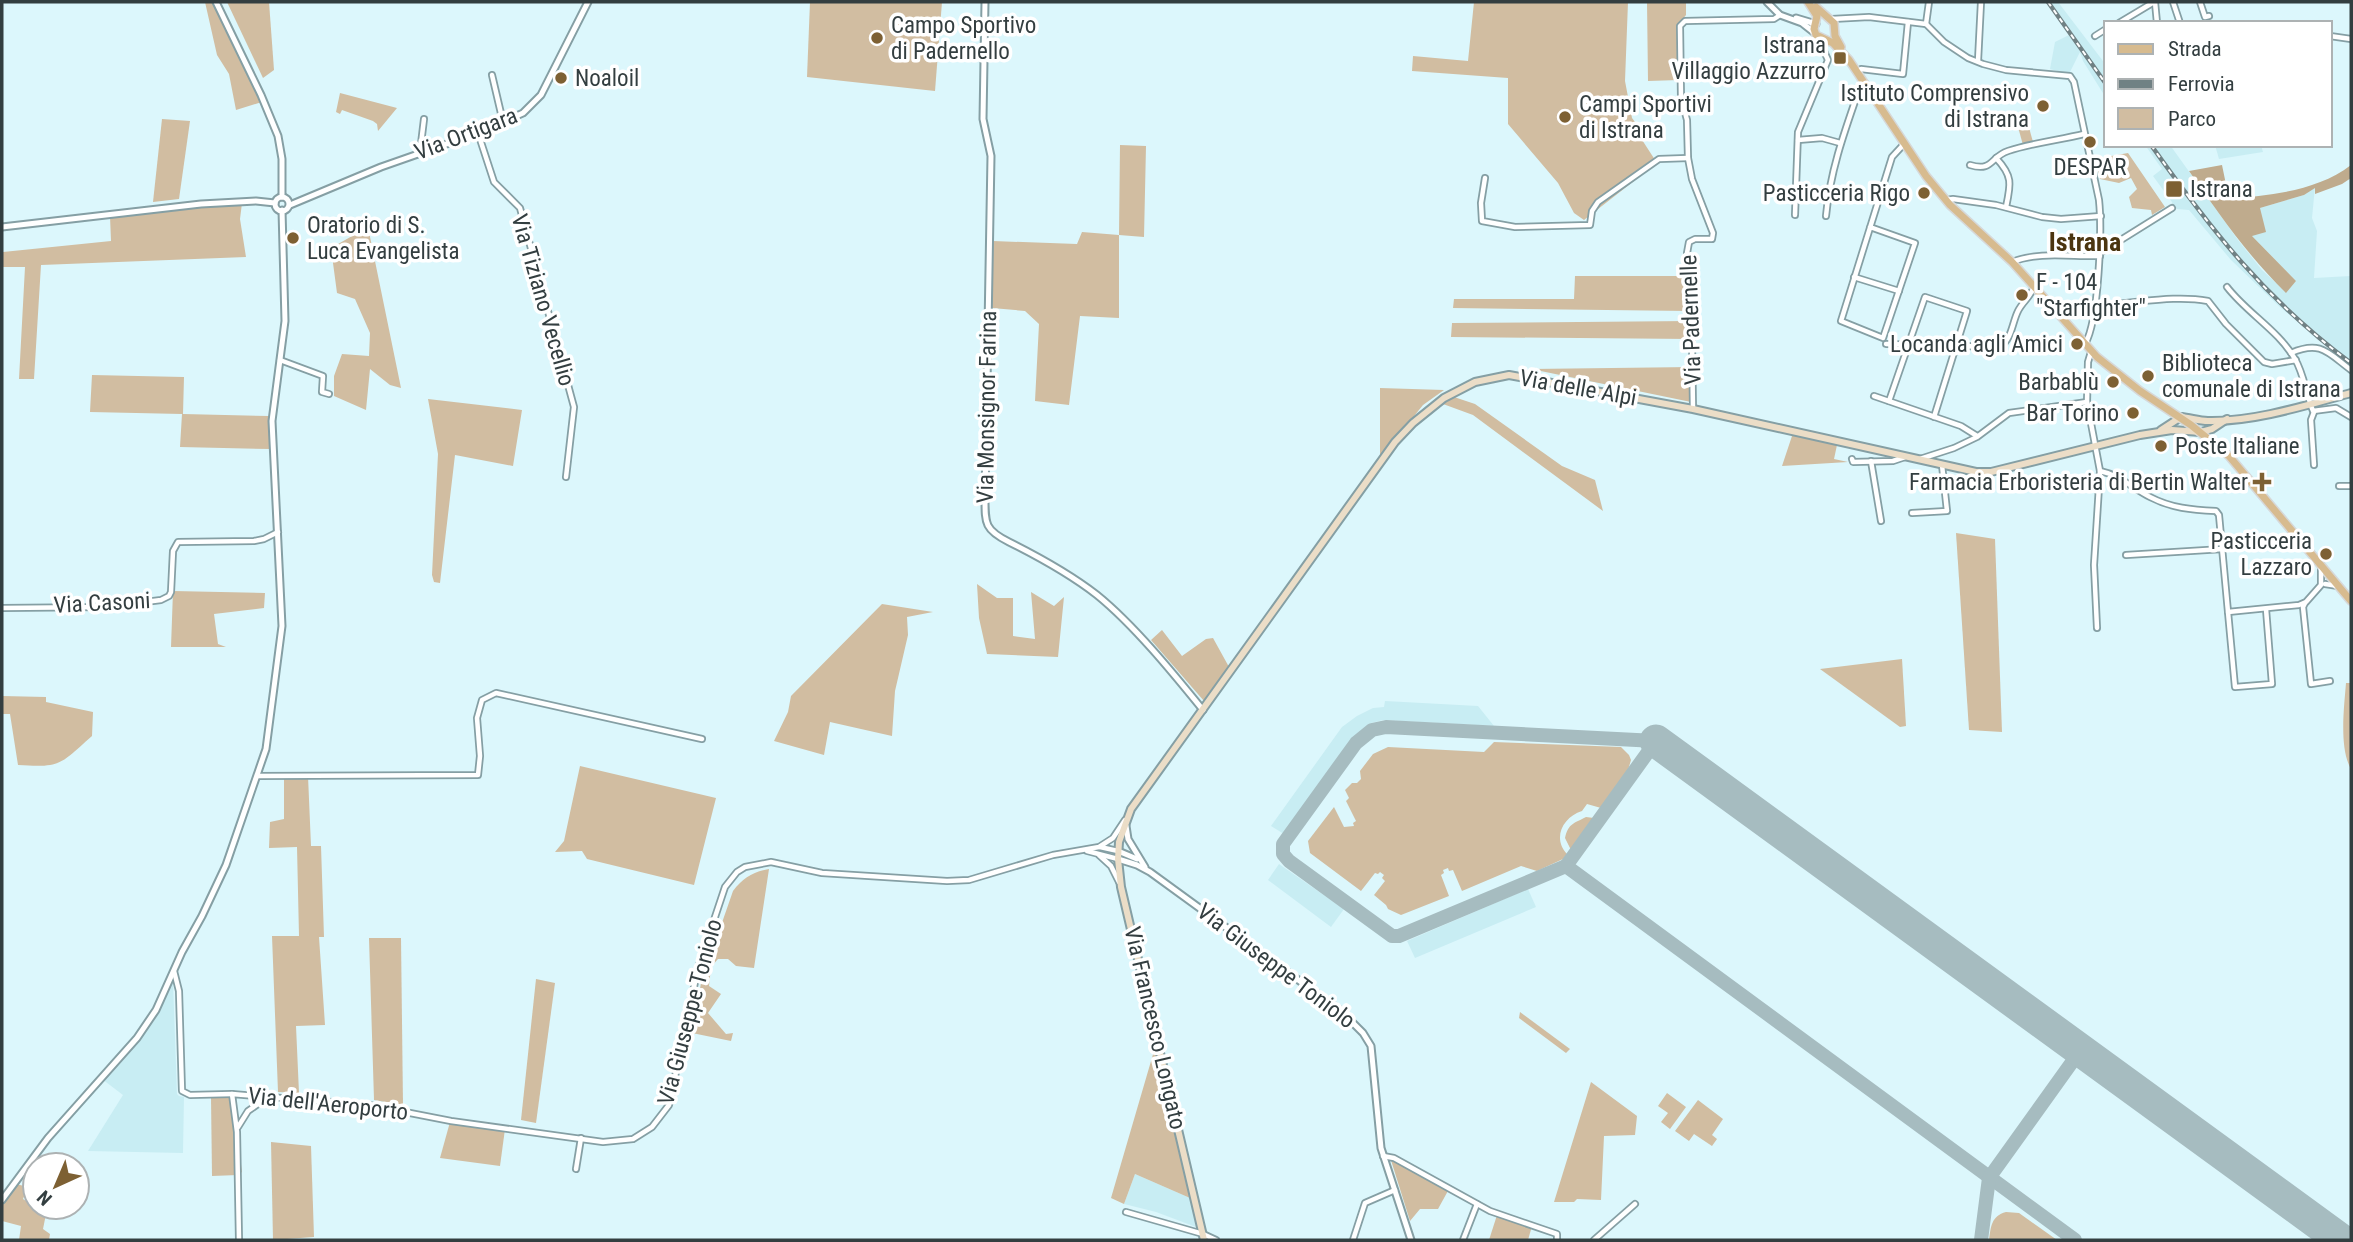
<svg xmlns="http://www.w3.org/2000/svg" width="2353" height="1242" font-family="'Roboto Condensed',sans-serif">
<rect width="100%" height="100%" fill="#dcf7fc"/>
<g fill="#c8edf3">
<path d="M 2046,2 L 2058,2 L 2106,65 L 2106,98 L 2083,61 L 2080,52 L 2069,74 L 2050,69 L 2055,42 L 2069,35 Z"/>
<path d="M 2145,145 L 2170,145 L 2238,240 L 2262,270 L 2286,292 L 2296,281 L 2251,235 L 2260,208 L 2304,195 L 2315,187 L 2312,218 L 2317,231 L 2314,278 L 2351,276 L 2351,365 L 2281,308 L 2231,260 L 2189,210 L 2177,209 L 2153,176 L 2162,169 Z"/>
<path d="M 2215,145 L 2261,145 L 2263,152 L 2219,159 Z"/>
<path d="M 1385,701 L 1478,706 L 1494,726 L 1383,720 L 1371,723 L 1352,740 L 1284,834 L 1271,826 L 1342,727 L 1357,716 L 1373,708 L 1384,707 Z"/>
<path d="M 1279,864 L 1344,909 L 1331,927 L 1268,880 Z"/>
<path d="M 1528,889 L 1536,907 L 1415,958 L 1407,941 Z"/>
<path d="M 173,981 L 177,1094 L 179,1096 L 184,1097 L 183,1153 L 88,1151 L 123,1095 L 102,1079 L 154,1021 Z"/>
<path d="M 1135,1174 L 1190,1198 L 1196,1227 L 1156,1212 L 1124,1204 Z"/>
</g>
<g fill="#d1bda1">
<path d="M 205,2 L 217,2 L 265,101 L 236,110 L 229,74 L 217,55 Z"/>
<path d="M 227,2 L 269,2 L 274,70 L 263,78 Z"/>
<path d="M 810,2 L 942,2 L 935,91 L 807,77 Z"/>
<path d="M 1474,2 L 1628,2 L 1625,81 L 1632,118 L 1635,122 L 1635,129 L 1657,163 L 1584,220 L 1574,213 L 1558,183 L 1508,124 L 1508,78 L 1412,71 L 1413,56 L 1468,61 Z"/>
<path d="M 1647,2 L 1686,2 L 1686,15 L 1679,24 L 1679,80 L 1648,81 Z"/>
<path d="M 340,93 L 397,108 L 378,131 L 377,124 L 373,121 L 342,110 L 340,114 L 336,112 Z"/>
<path d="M 162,119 L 190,121 L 179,199 L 153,202 Z"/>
<path d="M 2028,124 L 2033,142 L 2023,145 L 2018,127 Z"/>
<path d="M 1120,145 L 1146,146 L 1144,237 L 1119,235 L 1119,318 L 1080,316 L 1069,405 L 1035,401 L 1039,324 L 1025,311 L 992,308 L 993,241 L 1077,244 L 1082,232 L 1119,235 Z"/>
<path d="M 2128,153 L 2165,207 L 2152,215 L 2151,210 L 2132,208 L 2129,197 L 2137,189 L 2131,178 L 2119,183 L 2100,179 L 2095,159 Z"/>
<path d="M 242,203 L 240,219 L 246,257 L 41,265 L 34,379 L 19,379 L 25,267 L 3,267 L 3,252 L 111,241 L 110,216 L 203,205 Z"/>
<path d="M 368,227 L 401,388 L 390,385 L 370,369 L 366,410 L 334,396 L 334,376 L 342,354 L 369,356 L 370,333 L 355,299 L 337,293 L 331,248 Z"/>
<path d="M 1575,276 L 1687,276 L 1689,311 L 1453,308 L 1454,299 L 1574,299 Z"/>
<path d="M 1690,321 L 1691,339 L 1451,337 L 1452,323 Z"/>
<path d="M 1692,367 L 1691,402 L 1531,369 Z"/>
<path d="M 92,375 L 184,377 L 183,414 L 269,416 L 271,449 L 180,447 L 182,414 L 90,412 Z"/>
<path d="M 1380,388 L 1444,390 L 1423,405 L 1380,458 Z"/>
<path d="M 1451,396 L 1475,404 L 1562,466 L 1595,480 L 1603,511 L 1473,415 L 1443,404 L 1441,402 Z"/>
<path d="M 428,399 L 522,410 L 513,466 L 455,455 L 440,583 L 434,582 L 432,575 L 438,454 Z"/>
<path d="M 1793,433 L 1837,445 L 1834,459 L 1848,462 L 1782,466 Z"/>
<path d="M 1956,533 L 1995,539 L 2002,732 L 1969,730 Z"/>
<path d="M 977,584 L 997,598 L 1013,598 L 1013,636 L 1035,639 L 1031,592 L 1054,606 L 1064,597 L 1058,657 L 987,654 L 979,618 Z"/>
<path d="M 173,591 L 265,593 L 264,608 L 214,614 L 218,644 L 226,647 L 171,647 Z"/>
<path d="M 882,604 L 933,612 L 907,617 L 908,635 L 895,691 L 892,736 L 830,722 L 824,755 L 774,741 L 788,712 L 791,696 Z"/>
<path d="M 1162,630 L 1182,656 L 1206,639 L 1213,638 L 1229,667 L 1204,701 L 1151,640 Z"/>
<path d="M 1902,659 L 1906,726 L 1900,727 L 1820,669 Z"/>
<path d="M 2346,683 L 2351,683 L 2351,769 C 2339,748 2344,708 2346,683 Z"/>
<path d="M 2,696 L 46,697 L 46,702 L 93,712 L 92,736 C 60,764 62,768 18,765 L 10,714 L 2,714 Z"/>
<path d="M 1494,742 L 1621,747 L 1629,755 L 1631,760 L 1628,770 L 1601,808 L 1587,804 L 1582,811 C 1563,817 1552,838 1567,854 L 1563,859 L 1537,871 L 1521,866 L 1462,891 L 1453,870 L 1449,871 L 1448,868 L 1443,870 L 1444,873 L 1441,875 L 1449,896 L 1401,915 L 1388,909 L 1386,905 L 1374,895 L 1385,881 L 1382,878 L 1384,875 L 1380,872 L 1378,874 L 1375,873 L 1361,891 L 1310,853 L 1308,841 L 1334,807 L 1344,827 L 1354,826 L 1353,823 L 1356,821 L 1346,801 L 1349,798 L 1345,790 L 1352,783 L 1357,783 L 1361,779 L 1360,771 L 1373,754 L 1388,747 L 1484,752 Z"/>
<path d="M 580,766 L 716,798 L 694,885 L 587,859 L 582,851 L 555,852 L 564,841 Z"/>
<path d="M 284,776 L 308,776 L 311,846 L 321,846 L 324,937 L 319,937 L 325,1025 L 296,1026 L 299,1093 L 278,1092 L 272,936 L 299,936 L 297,847 L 269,848 L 270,822 L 284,819 Z"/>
<path d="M 1586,817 L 1594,818 L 1571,850 L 1565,838 C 1568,823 1575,823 1586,817 Z"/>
<path d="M 769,869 L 754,968 L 736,966 L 728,959 L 718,959 L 711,967 L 709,986 L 721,994 L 708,1013 L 726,1034 L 733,1033 L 731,1041 L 692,1033 L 701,983 L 733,891 C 743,878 753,872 769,869 Z"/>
<path d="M 369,938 L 401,938 L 403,1105 L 374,1100 Z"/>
<path d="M 536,979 L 555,983 L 536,1123 L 521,1120 Z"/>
<path d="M 1520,1012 L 1570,1049 L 1566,1053 L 1519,1018 Z"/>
<path d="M 1156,1044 L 1190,1198 L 1135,1174 L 1124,1204 L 1111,1198 Z"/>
<path d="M 1591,1082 L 1637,1116 L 1635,1135 L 1604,1136 L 1601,1200 L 1577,1199 L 1574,1202 L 1554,1202 Z"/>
<path d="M 1667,1093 L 1686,1107 L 1670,1129 L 1661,1122 L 1668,1113 L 1658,1106 Z"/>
<path d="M 211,1097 L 232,1097 L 242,1172 L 238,1175 L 212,1176 Z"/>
<path d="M 1698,1100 L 1723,1119 L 1712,1135 L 1717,1139 L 1712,1146 L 1694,1134 L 1689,1141 L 1675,1131 Z"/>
<path d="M 450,1122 L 505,1129 L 500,1166 L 440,1158 Z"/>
<path d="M 271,1142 L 311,1146 L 314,1237 L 273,1240 Z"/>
<path d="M 1390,1157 L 1449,1189 L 1438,1209 L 1420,1209 L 1410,1221 Z"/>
<path d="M 16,1184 L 28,1187 L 23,1199 L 46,1214 L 43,1229 L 50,1234 L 49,1240 L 19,1240 L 21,1226 L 2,1221 L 2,1204 Z"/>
<path d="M 1498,1212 L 1532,1226 L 1528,1240 L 1489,1240 Z"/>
<path d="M 2006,1212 L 2019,1213 L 2057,1240 L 1989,1240 C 1991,1227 1991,1216 2006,1212 Z"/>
</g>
<path fill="#bfab8d" d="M 2222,165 L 2229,199 C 2272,195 2317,191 2351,165 L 2351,178 L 2342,184 L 2315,194 L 2315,188 L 2304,195 L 2260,208 L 2266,232 L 2252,236 L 2296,281 L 2286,293 C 2248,256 2219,214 2189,171 Z"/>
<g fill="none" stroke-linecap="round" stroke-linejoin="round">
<g stroke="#a6bcc0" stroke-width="14">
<path d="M 1656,741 L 1566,866 L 2075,1240"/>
<path d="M 1566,866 L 1399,936 L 1392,936 L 1289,861 L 1283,854 L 1283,844 L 1356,743 L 1372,730 L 1386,727 L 1656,741"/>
<path d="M 1981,1240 L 1989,1178 L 2080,1051"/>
</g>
<path stroke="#a6bcc0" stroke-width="33" d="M 1656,741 L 2341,1240"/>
<g stroke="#859fa4" stroke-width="8">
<g id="minor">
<path d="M 2155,2 L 2157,23"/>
<path d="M 2173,2 L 2180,23"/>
<path d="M 2200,2 L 2205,17 L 2209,16"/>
<path d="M 1832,19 L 1869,17 L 1926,24 L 1944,42 L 1968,58 L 1983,64 L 2006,70 L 2070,76 L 2074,82 L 2099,200 C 2102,229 2099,321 2085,344"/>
<path d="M 2119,23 L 2154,2"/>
<path d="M 1926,24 L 1929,2"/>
<path d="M 2095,36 L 2106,29"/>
<path d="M 2330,36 L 2351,39"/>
<path d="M 1978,61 L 1981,2"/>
<path d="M 1857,72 L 1861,69 L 1903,74 L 1908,22"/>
<path d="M 492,75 L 503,122"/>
<path d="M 478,133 L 494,182 L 520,208 L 574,407 L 566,477"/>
<path d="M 1798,140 L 1822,138 L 1840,143"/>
<path d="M 420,152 L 424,119"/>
<path d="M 1996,158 C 2013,176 2011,184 2006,207"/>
<path d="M 1970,165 C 1993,172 1990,157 2008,151 C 2032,143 2059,140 2084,134"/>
<path d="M 1485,178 L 1481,203 L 1482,221 L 1515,227 L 1590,225 L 1592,211 L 1598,202 L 1659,159 L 1688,158"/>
<path d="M 1946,200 L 1953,199 L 1996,205 L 2042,217 L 2061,219 L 2101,216"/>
<path d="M 1795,215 L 1798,132 L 1828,60 L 1817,36"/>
<path d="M 1826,216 C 1830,171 1845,130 1860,87 L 1865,83"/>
<path d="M 1870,227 L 1915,243 L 1883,338 L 1841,321 L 1892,157 L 1904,144"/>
<path d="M 2100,253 L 2172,208"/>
<path d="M 2012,262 C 2038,251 2072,257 2100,256"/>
<path d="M 1854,277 L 1899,291"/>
<path d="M 2227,287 C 2247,313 2278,330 2295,359 C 2304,374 2306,394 2313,411 L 2336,408 L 2351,417"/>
<path d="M 2094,305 C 2132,305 2171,294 2208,301 L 2226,324 L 2264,362 L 2272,364 L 2296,360"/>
<path d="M 1886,344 L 2000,347 C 2012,339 2012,323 2018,311 C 2023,301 2031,297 2034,286"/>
<path d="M 2091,352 L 2088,362 L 2087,402 L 2100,471 L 2094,565 L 2097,628"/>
<path d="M 2291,353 C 2321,340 2328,353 2351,370"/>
<path d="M 280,360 L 323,376 L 322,392 L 329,394"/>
<path d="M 1874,396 L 1961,426 L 1977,436"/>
<path d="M 1889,401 L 1925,297 L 1967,311 L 1934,417"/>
<path d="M 1693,409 L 1692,342 L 1687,253 L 1689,242 L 1695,239 L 1712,239 L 1713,233 L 1692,179 L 1688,158 L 1687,120 L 1681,98 L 1680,26 L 1685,21 L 1774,19 L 1780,15"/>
<path d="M 1852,459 L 1853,462 L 1893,461 L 1905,457"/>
<path d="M 1920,459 L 1954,448 L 1977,437 L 2009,413 L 2087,402"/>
<path d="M 1871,461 L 1881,521"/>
<path d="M 2314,465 L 2311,420 L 2314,412"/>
<path d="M 2100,471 C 2120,475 2132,488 2150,497 C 2171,508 2192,510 2216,511 L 2219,515 L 2228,612 L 2299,605 L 2306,602 L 2321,585 L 2321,568"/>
<path d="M 2339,486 L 2351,486"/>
<path d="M 1912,513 L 1947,511 L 1942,465"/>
<path d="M 2126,555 L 2223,549"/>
<path d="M 2325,584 L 2338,586"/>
<path d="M 2305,603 L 2303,607 L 2311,684 L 2330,681"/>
<path d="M 2,608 L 105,607 L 161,600 L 169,596 L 171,592 L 173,551 L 178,542 L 254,541 L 264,539 L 278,532"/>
<path d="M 2228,612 L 2235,687 L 2272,684 L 2266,609"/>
<path d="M 258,776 L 478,775 L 480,756 L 477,718 L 482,700 L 496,693 L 702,739"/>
<path d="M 1100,847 L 1118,851"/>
<path d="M 1087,851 L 1118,859"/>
<path d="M 1099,855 L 1111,866 L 1119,882"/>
<path d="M 174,971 L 179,991 L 182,1091 L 190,1095 L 232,1094"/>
<path d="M 238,1127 L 248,1111 L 268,1097"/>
<path d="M 1383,1156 L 1394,1158 L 1490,1211 L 1557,1234 L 1557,1240"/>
<path d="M 576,1169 L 581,1138"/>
<path d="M 1126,1212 L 1203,1234 L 1216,1240"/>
<path d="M 239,1240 L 237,1132 L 232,1094 L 369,1105 L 451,1121 L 603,1142 L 633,1139 L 652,1127 L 669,1105 L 698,968 L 725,887 L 737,872 L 745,867 L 771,862 L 822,873 L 947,881 L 969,880 L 1053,855 L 1099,847 L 1113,838 L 1125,820"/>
<path d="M 1353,1240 L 1365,1203 L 1395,1190"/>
<path d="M 1463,1240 L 1477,1204"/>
<path d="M 1594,1240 L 1635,1204"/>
</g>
</g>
<g stroke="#859fa4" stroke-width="9">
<g id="tertiary">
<path d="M 216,2 L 261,95 L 278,136 L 282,159 L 282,197"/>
<path d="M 985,2 L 983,119 L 991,156 L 985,499 C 985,524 985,530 1009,542 C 1039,557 1070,574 1097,595 C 1134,625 1173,673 1203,710"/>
<path d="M 1767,2 L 1780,15 L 1802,23 L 1816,34"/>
<path d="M 1796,18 L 1816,24"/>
<circle cx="282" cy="204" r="7"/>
<path d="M 290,205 L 381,167 L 478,133 L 523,113 L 541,95 L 588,2"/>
<path d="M 2,227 L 201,204 L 256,201 L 275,203"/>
<path d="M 1126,826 L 1128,839 L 1145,867"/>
<path d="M 1118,851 L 1137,859"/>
<path d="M 1118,859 L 1137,865 L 1150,872 L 1341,1011 L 1363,1033 L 1371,1046 L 1381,1148 L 1411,1240"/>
<path d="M 2,1200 L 48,1138 L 137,1038 L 156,1010 L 182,952 L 202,916 L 226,865 L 266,749 L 282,626 L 272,421 L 285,321 L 282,210"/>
</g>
</g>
<g stroke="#859fa4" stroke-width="10">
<g id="secondary">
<path d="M 2181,417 C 2191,418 2199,421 2208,421 C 2254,422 2307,405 2351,393"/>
<path d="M 2161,430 L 2181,417"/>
<path d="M 1204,1240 L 1121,887 L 1118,859 L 1119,842 L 1131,809 L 1395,442 L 1413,423 L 1444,398 L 1475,382 L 1509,375 L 1693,409 L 1976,472 L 1991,472 L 2140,435 L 2172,430 L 2201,432 L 2212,429 L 2227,419"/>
</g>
</g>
<g stroke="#d6d8d9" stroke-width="10">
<g id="primary">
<path d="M 1808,2 L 1817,16 L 1814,29 L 1816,35 L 1833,43 L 1849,60 L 1926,176 L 1950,205 L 2012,262 L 2097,357 L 2140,391 L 2191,425 L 2229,456 L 2351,601"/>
<path d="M 1816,7 L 1834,23 L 1835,36 L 1841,47"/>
</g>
</g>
<use href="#minor" stroke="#fff" stroke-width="4.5"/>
<use href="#tertiary" stroke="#fff" stroke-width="5"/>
<use href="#secondary" stroke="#ebddc7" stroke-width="6"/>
<use href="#primary" stroke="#d7bb8f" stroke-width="7"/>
<g stroke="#708184" stroke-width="4.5">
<g id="rail">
<path d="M 2048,2 L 2106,84"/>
<path d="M 2151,145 C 2212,231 2265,299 2351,363"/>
</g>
</g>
<use href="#rail" stroke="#fff" stroke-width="2" stroke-dasharray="5" stroke-linecap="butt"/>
</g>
<g fill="#7d6033" stroke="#fff" stroke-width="2.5">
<circle cx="877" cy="38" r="7"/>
<rect x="1833" y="51" width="14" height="14" rx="3.5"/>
<circle cx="561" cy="78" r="7"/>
<circle cx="2043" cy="106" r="7"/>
<circle cx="1565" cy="117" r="7"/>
<circle cx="2090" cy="142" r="7"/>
<rect x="2165" y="180" width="18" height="18" rx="3.5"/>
<circle cx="1924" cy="193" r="7"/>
<circle cx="293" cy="238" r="7"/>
<circle cx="2022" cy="295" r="7"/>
<circle cx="2077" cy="344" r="7"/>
<circle cx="2148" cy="376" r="7"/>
<circle cx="2113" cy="382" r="7"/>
<circle cx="2133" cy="413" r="7"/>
<circle cx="2161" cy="446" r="7"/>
<path d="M2258.5 471.5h7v7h7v7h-7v7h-7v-7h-7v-7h7z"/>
<circle cx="2326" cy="554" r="7"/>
</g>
<g text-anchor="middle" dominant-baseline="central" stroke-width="7" stroke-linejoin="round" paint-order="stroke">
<g font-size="23" fill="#333e40" stroke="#fff" text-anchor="start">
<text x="891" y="25">Campo Sportivo<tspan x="891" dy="26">di Padernello</tspan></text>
<text x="1826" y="45" text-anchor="end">Istrana<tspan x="1826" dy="26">Villaggio Azzurro</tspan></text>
<text x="575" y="78">Noaloil</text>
<text x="2029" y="93" text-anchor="end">Istituto Comprensivo<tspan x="2029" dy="26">di Istrana</tspan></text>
<text x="1579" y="104">Campi Sportivi<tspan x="1579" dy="26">di Istrana</tspan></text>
<text x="2090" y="167" text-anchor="middle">DESPAR</text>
<text x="2190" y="189">Istrana</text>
<text x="1910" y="193" text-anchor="end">Pasticceria Rigo</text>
<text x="307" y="225">Oratorio di S.<tspan x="307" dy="26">Luca Evangelista</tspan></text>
<text x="2036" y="282">F - 104<tspan x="2036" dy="26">"Starfighter"</tspan></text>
<text x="2063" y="344" text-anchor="end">Locanda agli Amici</text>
<text x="2162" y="363">Biblioteca<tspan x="2162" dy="26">comunale di Istrana</tspan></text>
<text x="2099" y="382" text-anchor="end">Barbablù</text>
<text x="2119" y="413" text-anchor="end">Bar Torino</text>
<text x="2175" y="446">Poste Italiane</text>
<text x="2248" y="482" text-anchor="end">Farmacia Erboristeria di Bertin Walter</text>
<text x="2312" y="541" text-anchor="end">Pasticceria<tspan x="2312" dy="26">Lazzaro</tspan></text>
</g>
<g font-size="23" fill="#333e40" stroke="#fff">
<text transform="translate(466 134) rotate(-21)">Via Ortigara</text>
<text transform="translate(543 300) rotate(74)">Via Tiziano Vecellio</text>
<text transform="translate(1691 320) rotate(-92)">Via Padernelle</text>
<text transform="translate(1578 388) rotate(10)">Via delle Alpi</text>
<text transform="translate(987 407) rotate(-89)">Via Monsignor Farina</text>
<text transform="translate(102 603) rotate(-3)">Via Casoni</text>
<text transform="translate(1276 966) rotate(37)">Via Giuseppe Toniolo</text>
<text transform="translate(690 1012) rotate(-75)">Via Giuseppe Toniolo</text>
<text transform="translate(1155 1028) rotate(77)">Via Francesco Longato</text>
<text transform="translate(328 1104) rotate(6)">Via dell'Aeroporto</text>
</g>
<g font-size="26" font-weight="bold" fill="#4b3510" stroke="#fff">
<text x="2085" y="242">Istrana</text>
</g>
</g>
<rect width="2353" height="1242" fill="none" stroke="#333e40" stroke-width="7"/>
<rect x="2104" y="21" width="228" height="126" fill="#ffffff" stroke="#adb2b3" stroke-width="2"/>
<rect x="2118" y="44" width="35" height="10" fill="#d7bb8f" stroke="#adb2b3" stroke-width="2"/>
<text x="2168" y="56" font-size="21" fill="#333e40">Strada</text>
<rect x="2118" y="79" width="35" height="10" fill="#708184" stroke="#adb2b3" stroke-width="2"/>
<text x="2168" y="91" font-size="21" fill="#333e40">Ferrovia</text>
<rect x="2118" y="108" width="35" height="21" fill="#d1bda1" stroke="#adb2b3" stroke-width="2"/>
<text x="2168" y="126" font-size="21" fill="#333e40">Parco</text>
<g transform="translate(56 1186) rotate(224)"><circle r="33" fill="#ffffff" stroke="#adb2b3" stroke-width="2"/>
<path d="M0-5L12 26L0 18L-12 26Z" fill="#7d6033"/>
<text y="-10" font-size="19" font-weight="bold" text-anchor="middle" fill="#333e40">N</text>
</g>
</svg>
